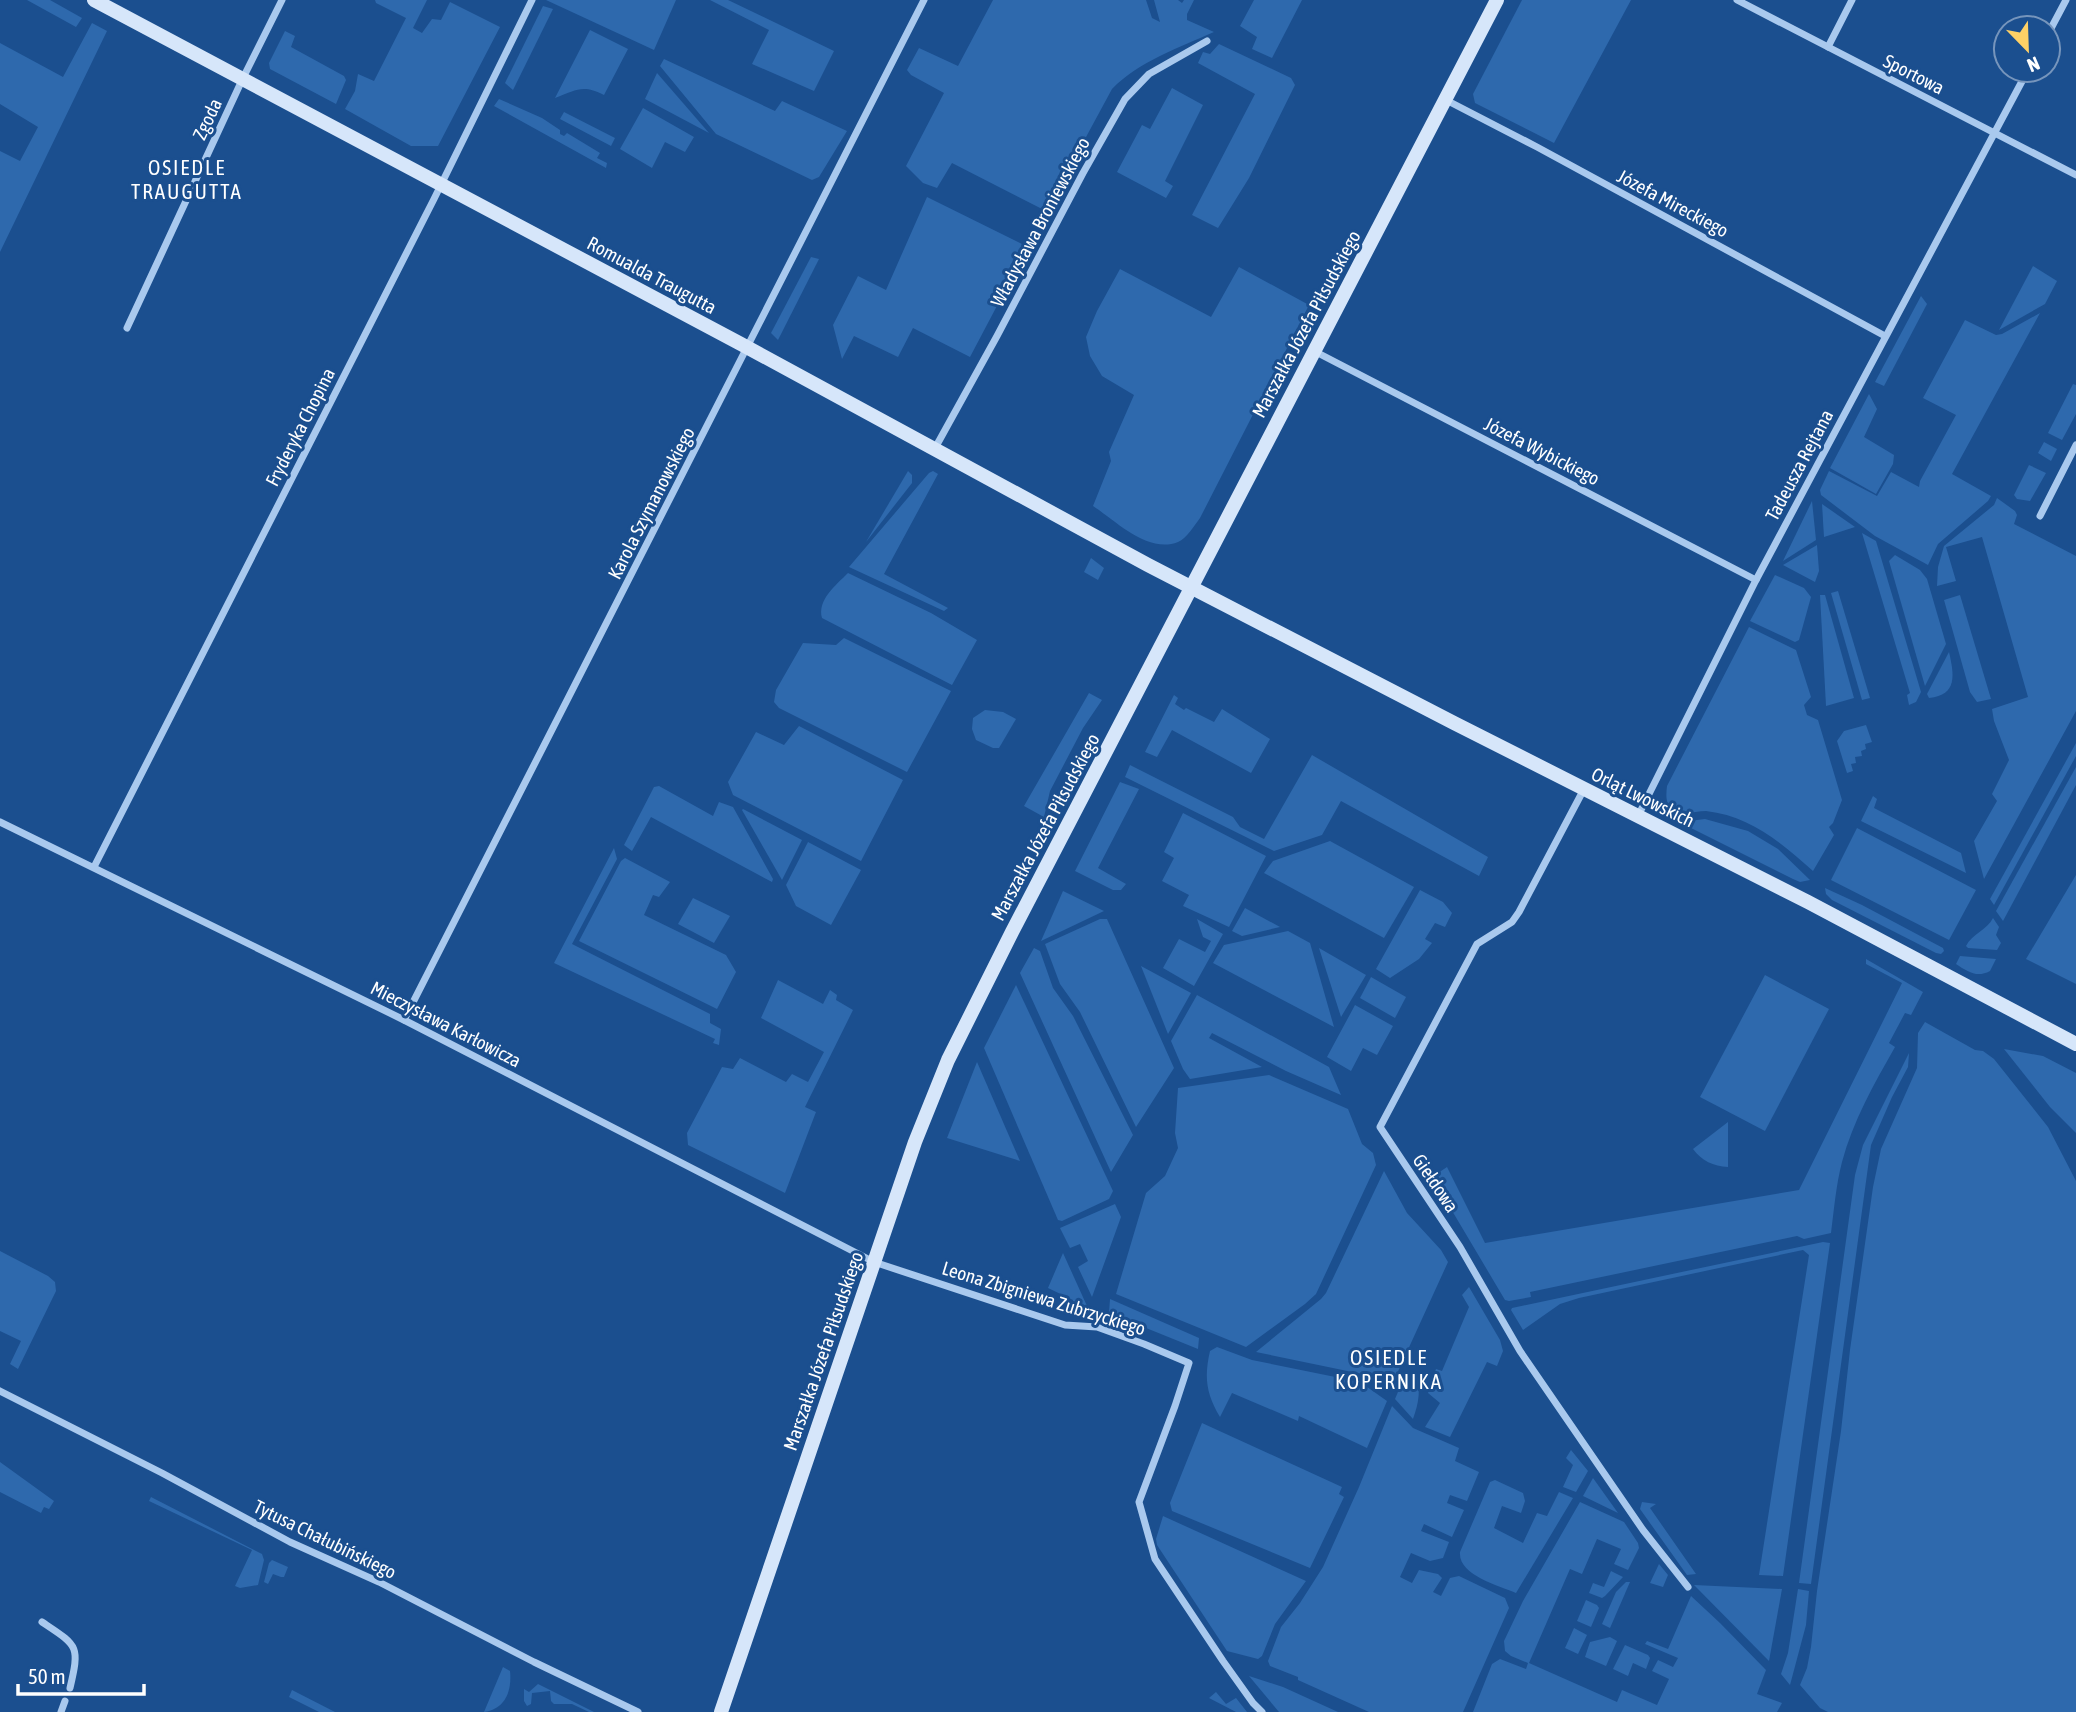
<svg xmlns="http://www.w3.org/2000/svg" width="2076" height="1712" font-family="'Asap Condensed',sans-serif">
<rect width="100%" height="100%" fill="#1b4f8f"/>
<g fill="#2e69ad">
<path d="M 27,0 L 50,0 L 82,18 L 76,27 Z"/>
<path d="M 375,0 L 427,0 L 413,28 L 422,33 L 432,19 L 441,20 L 450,2 L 500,27 L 438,146 L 411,146 L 345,109 L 355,91 L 358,74 L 374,81 L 406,18 L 376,3 Z"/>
<path d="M 546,0 L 676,0 L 654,50 Z"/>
<path d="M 710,0 L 728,0 L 834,51 L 814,91 L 752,64 L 769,30 Z"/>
<path d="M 993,0 L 1146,0 L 1152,18 L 1160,22 L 1154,0 L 1178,0 L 1182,3 L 1184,0 L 1194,0 L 1187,14 L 1187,20 L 1214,32 C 1180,47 1138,62 1112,89 L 1046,211 L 952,163 L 937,188 L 923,183 L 906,166 L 944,93 L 911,75 L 907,70 L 919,48 L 958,66 Z"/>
<path d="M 1254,0 L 1302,0 L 1272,58 L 1252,49 L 1257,37 L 1240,26 Z"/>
<path d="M 1522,0 L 1631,0 L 1554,143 L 1475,103 L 1473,94 Z"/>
<path d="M 543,6 L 553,9 L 513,90 L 505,83 Z"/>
<path d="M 92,23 L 107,31 L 0,252 L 0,151 L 20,161 L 38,127 L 0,104 L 0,43 L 63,77 Z"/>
<path d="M 590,30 L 628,49 L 604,95 C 583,84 576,90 555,98 Z"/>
<path d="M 285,31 L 295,36 L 291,47 L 344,76 L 346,80 L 336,104 L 270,69 L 269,63 Z"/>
<path d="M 1219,44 L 1291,78 L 1295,85 L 1249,178 L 1218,228 L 1192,215 L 1255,94 L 1198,63 L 1203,52 L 1210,54 Z"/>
<path d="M 664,59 L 775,111 L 782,101 L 847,131 L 819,177 L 812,180 L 716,134 L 660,66 Z"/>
<path d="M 657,73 L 709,133 L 645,99 Z"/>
<path d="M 1172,88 L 1203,105 L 1165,181 L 1173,186 L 1166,198 L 1117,172 L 1142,125 L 1150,129 Z"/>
<path d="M 499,99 L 542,118 L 560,130 L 560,134 L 564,136 L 567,133 L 600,153 L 597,158 L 607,163 L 606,168 L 494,106 Z"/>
<path d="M 643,108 L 694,137 L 685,152 L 665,142 L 652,168 L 620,149 Z"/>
<path d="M 564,112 L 615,138 L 611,146 L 560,119 Z"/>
<path d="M 927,197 L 1028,247 L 970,357 L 913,328 L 898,357 L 854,336 L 842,359 L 833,325 L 858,276 L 886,290 Z"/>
<path d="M 811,257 L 819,259 L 778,340 L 771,333 Z"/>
<path d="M 2033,266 L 2057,281 L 2045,304 L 1999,330 Z"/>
<path d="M 1239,267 L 1309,305 L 1200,518 C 1194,526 1187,538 1178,542 C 1148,554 1116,521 1093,506 L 1111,461 L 1109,452 L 1134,395 L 1102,376 L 1090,356 L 1086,337 L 1097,311 L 1120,269 L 1211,317 Z"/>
<path d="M 1921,296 L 1927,304 L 1884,386 L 1875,382 Z"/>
<path d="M 2040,313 L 1952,474 L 1991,496 L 1988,501 L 1938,544 L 1928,565 L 1875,536 L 1821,495 L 1820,490 L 1829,471 L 1877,496 L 1891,472 L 1919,487 L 1920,481 L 1956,415 L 1923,398 L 1965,320 L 1996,335 L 2002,334 Z"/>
<path d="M 2073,384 L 2076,385 L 2076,414 L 2062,440 L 2048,433 Z"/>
<path d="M 1869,394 L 1877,409 L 1864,437 L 1894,455 L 1893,464 L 1876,494 L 1830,468 Z"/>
<path d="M 2044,442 L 2057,449 L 2051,461 L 2038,453 Z"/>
<path d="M 2029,465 L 2046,473 L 2030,501 L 2017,499 L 2014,495 Z"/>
<path d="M 908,471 L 912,475 L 912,483 L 866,542 Z"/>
<path d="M 933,471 L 938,474 L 884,574 L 948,608 L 944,611 L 849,567 L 929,473 Z"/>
<path d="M 1997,498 L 2015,511 L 2017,515 L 2014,524 L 2076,556 L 2076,711 L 1984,879 L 1974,841 L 1997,801 L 1992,794 L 2009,760 L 1994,721 L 1992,709 L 2028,697 L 1982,537 L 1946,547 L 1956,581 L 1937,586 L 1938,567 L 1944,546 L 1994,505 Z"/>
<path d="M 1812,501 L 1816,540 L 1783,561 Z"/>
<path d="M 1822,504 L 1855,527 L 1824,537 Z"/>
<path d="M 1862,533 L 1876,541 L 1921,692 L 1916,702 L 1909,705 L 1907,695 L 1910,693 Z"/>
<path d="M 1817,545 L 1819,571 L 1815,582 L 1783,565 Z"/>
<path d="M 1895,555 L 1920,570 L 1927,579 L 1946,644 L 1925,686 L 1889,561 Z"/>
<path d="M 1091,558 L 1104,568 L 1098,580 L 1084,572 Z"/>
<path d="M 848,573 L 931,613 L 977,640 L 952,685 L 822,618 C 817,600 836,585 848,573 Z"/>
<path d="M 1775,575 L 1804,588 L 1811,597 L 1799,640 L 1795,642 L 1750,621 Z"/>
<path d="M 1838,591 L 1870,698 L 1862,700 L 1831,593 Z"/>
<path d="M 1820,595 L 1825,595 L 1854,698 L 1826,706 Z"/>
<path d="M 1960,595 L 1991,699 L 1977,702 L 1970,692 L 1944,600 Z"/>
<path d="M 1749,627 L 1796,650 L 1811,697 L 1804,705 L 1807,715 L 1818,720 L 1842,800 L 1833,823 L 1829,827 L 1834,835 L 1813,871 C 1782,843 1750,816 1706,811 C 1695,811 1684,816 1674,810 C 1665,805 1666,795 1667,786 Z"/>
<path d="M 844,638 L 951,691 L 907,772 L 779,708 L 774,702 L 776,690 L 803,643 L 836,645 Z"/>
<path d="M 1949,652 C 1954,674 1958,695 1929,698 L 1927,694 Z"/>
<path d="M 1089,693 L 1102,700 L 1083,728 L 1050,791 L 1044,817 L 1024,806 Z"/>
<path d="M 1174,695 L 1178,698 L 1175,704 L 1184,710 L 1186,708 L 1214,722 L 1222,709 L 1270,739 L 1251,773 L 1172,730 L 1157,757 L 1145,752 Z"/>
<path d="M 985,710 L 1003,712 L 1016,719 L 999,748 L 993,748 L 976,740 L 972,729 L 973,718 Z"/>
<path d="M 1866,725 L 1872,742 L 1865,744 L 1866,749 L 1861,751 L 1862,756 L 1855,757 L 1856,763 L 1851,764 L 1853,771 L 1847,773 L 1837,741 L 1844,731 Z"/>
<path d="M 799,726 L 903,780 L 861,861 L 733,795 L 728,782 L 756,732 L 784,745 Z"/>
<path d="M 2076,743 L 2076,756 L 1994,905 L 1990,899 Z"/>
<path d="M 1312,755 L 1488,857 L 1479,876 L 1341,801 L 1322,835 L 1274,851 L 1125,777 L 1130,765 L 1233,817 L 1240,827 L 1264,839 Z"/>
<path d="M 2076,767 L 2076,785 L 2003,921 L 1996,911 Z"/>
<path d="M 1120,782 L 1139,789 L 1098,868 L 1126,884 L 1121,890 L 1113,890 L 1075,871 Z"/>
<path d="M 659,786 L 713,816 L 719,802 L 733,807 L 773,879 L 772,882 L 651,817 L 632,851 L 624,845 L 654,787 Z"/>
<path d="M 1873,796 L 1877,799 L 1874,808 L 1961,853 L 1966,873 L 1861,821 Z"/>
<path d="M 743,809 L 802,840 L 782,880 L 742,810 Z"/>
<path d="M 1183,813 L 1266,856 L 1229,927 L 1183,906 L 1189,895 L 1162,881 L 1174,858 L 1164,852 Z"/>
<path d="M 1705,819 L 1748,831 L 1778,849 L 1810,880 L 1800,882 L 1793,879 L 1689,827 L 1689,821 Z"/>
<path d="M 1857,828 L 1976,890 L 1949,940 L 1831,880 Z"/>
<path d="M 1330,841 L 1414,887 L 1384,938 L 1264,873 L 1273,861 Z"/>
<path d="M 808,842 L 861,870 L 831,925 L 796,906 L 786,885 Z"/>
<path d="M 614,848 L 617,859 L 572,944 L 710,1014 L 710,1023 L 721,1029 L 719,1045 L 713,1043 L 715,1039 L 554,963 Z"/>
<path d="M 625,858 L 670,882 L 659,897 L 653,895 L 644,915 L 726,955 L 736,972 L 717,1009 L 579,941 L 621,861 Z"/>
<path d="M 2076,875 L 2076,984 L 2026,959 Z"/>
<path d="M 1825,888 L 1862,905 L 1943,948 L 1944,951 L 1941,954 L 1936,953 L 1832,900 L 1826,894 Z"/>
<path d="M 1420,890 L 1443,902 L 1452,913 L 1445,927 L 1435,923 L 1425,939 L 1432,943 L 1419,959 L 1390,978 L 1376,969 Z"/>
<path d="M 1063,891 L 1104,911 L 1041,941 Z"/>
<path d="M 693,898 L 730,916 L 714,943 L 678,924 Z"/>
<path d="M 1245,908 L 1280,927 L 1242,936 L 1232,931 Z"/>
<path d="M 1993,918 L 1999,927 L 1996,935 L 2001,943 L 1997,950 L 1968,948 L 1966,946 C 1972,934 1987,930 1993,918 Z"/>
<path d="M 1100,919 L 1107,919 L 1174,1068 L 1136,1127 L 1080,1012 L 1060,984 L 1045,944 Z"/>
<path d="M 1197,919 L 1223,934 L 1194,986 L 1163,968 L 1179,939 L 1205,952 L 1211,941 L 1203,937 Z"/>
<path d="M 1288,931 L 1310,943 L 1334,1027 L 1213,963 L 1224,945 Z"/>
<path d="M 1034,948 L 1040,951 L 1053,988 L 1073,1016 L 1133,1135 L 1111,1172 L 1020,973 Z"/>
<path d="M 1319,948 L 1366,975 L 1341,1017 Z"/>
<path d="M 1960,956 L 1996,959 L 1990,971 C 1977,978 1968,972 1956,964 Z"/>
<path d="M 1866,959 L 1923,992 L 1911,1015 L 1905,1013 L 1889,1043 L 1895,1047 C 1874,1084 1853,1121 1842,1162 C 1836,1185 1834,1210 1831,1233 L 1804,1239 L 1797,1236 L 1530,1292 L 1531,1297 L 1509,1301 L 1505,1300 L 1432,1177 L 1447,1167 L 1485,1243 L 1799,1190 L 1902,983 L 1866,964 Z"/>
<path d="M 1141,966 L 1191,993 L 1168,1034 Z"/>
<path d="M 1765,975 L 1829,1009 L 1765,1131 L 1700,1097 Z"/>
<path d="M 1371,977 L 1406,997 L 1395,1018 L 1360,998 Z"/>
<path d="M 778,980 L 823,1004 L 830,990 L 837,995 L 836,1000 L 853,1010 L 805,1107 L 816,1112 L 785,1193 L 688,1145 L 687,1133 L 722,1067 L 733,1069 L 740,1058 L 786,1082 L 792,1074 L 808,1082 L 824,1052 L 761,1018 Z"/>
<path d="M 1016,985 L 1113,1191 L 1109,1199 L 1062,1221 L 1058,1220 L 984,1048 Z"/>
<path d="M 1197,995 L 1329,1067 L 1341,1095 L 1286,1071 L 1212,1033 L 1209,1038 L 1262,1067 L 1190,1079 L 1183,1069 L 1171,1041 Z"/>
<path d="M 1355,1005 L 1393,1026 L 1377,1055 L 1363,1048 L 1351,1071 L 1327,1057 Z"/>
<path d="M 1925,1022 L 1975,1050 L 1983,1051 L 1994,1059 L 2048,1127 L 2076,1181 L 2076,1712 L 1828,1712 L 1820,1708 L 1800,1685 L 1807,1668 L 1811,1647 L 1817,1591 L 1841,1431 L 1850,1350 L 1873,1187 L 1881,1149 L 1917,1068 L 1918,1033 Z"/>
<path d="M 2004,1049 L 2043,1056 L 2076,1073 L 2076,1133 L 2050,1107 Z"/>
<path d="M 1909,1053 L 1908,1067 L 1892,1097 L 1871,1145 L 1811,1584 L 1799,1583 L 1855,1175 L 1863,1145 Z"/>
<path d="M 977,1062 L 1020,1161 L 947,1138 Z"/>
<path d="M 1269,1075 L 1348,1109 L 1362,1144 L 1373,1153 L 1376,1165 L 1316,1294 L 1305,1304 L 1246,1347 L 1116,1294 L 1146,1193 L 1165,1176 L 1178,1148 L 1175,1133 L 1178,1088 Z"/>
<path d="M 1728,1122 L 1728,1167 C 1713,1166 1702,1161 1693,1149 Z"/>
<path d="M 1384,1171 L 1407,1213 L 1441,1250 L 1448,1262 L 1395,1378 L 1357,1373 L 1256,1352 L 1321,1299 L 1326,1293 Z"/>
<path d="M 1115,1204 L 1121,1217 L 1092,1297 L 1078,1267 L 1088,1261 L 1080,1244 L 1070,1248 L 1060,1228 Z"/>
<path d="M 1823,1242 L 1830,1243 L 1783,1576 L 1759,1575 L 1809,1255 L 1803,1250 L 1579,1298 L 1560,1304 L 1523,1330 L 1511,1310 L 1512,1308 Z"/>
<path d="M 0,1251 L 48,1276 L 55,1282 L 56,1291 L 18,1369 L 10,1364 L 21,1341 L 0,1331 Z"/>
<path d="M 1063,1253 L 1087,1306 L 1080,1313 L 1071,1315 L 1073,1300 L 1048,1288 Z"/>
<path d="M 1469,1287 L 1500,1340 L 1503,1351 L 1497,1366 L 1487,1362 L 1450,1437 L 1425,1427 L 1440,1403 L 1428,1393 L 1436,1369 L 1442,1371 L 1469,1307 L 1462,1295 Z"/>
<path d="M 1110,1299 L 1199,1338 L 1198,1349 L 1109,1313 Z"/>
<path d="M 1217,1347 L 1252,1360 L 1360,1382 L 1387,1401 L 1367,1448 L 1299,1416 L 1298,1421 L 1232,1393 L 1220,1417 C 1206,1394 1204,1377 1210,1351 Z"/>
<path d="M 1416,1372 C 1421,1389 1419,1402 1413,1419 L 1395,1399 L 1403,1380 Z"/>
<path d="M 1392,1406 L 1413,1428 L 1459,1448 L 1455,1461 L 1479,1472 L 1467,1501 L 1450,1495 L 1447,1503 L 1464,1510 L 1452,1537 L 1424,1524 L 1421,1531 L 1449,1542 L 1443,1558 L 1430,1561 L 1411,1553 L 1400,1577 L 1412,1583 L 1419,1570 L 1438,1574 L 1442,1578 L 1433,1592 L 1441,1596 L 1450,1578 L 1459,1576 L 1505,1598 L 1509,1608 L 1463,1712 L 1369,1712 L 1298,1680 L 1298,1677 L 1270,1666 L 1268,1661 L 1281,1627 L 1300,1603 L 1323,1567 L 1359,1487 Z"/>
<path d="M 1202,1423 L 1342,1487 L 1339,1494 L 1344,1497 L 1310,1568 L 1172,1511 L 1170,1503 Z"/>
<path d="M 1571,1450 L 1588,1471 L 1576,1492 L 1563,1487 L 1573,1465 L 1566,1458 Z"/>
<path d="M 0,1462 L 54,1501 L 49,1509 L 44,1507 L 41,1513 L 0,1492 Z"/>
<path d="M 1593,1478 L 1618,1513 L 1583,1496 Z"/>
<path d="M 1495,1480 L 1523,1493 L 1525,1501 L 1521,1513 L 1502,1506 L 1494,1528 L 1523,1543 L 1537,1513 L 1547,1516 L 1559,1492 L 1573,1498 L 1516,1593 C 1498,1585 1458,1575 1460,1552 L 1490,1482 Z"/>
<path d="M 151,1497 L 262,1554 L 264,1560 L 258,1585 L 240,1588 L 235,1586 L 252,1550 L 149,1501 Z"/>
<path d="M 1580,1502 L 1624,1522 L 1638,1543 L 1639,1548 L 1628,1570 L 1614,1564 L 1621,1549 L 1597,1539 L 1582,1574 L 1570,1569 L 1529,1663 L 1617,1702 L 1622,1690 L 1657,1705 L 1669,1679 L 1652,1671 L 1658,1660 L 1673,1667 L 1678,1658 L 1645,1644 L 1647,1641 L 1668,1649 L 1691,1596 L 1720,1623 L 1766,1670 L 1757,1694 L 1782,1703 L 1777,1712 L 1473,1712 L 1492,1664 L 1500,1659 L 1526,1669 L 1528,1663 L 1511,1656 L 1505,1651 L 1504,1641 L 1523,1601 Z"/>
<path d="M 1642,1502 L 1656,1504 L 1650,1508 L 1696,1574 L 1687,1575 L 1640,1509 Z"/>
<path d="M 1163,1516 L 1306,1581 L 1275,1624 L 1262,1656 L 1258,1659 L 1227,1651 L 1157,1545 L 1156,1539 Z"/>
<path d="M 272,1560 L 288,1567 L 284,1577 L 281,1577 L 273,1574 L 268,1584 L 264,1582 L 269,1563 Z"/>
<path d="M 1659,1564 L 1668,1575 L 1663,1587 L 1650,1583 Z"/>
<path d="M 1611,1571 L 1623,1577 L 1605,1596 L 1602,1598 L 1589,1593 L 1593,1583 L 1604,1587 Z"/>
<path d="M 1626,1582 L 1630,1582 L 1610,1628 L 1602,1624 L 1616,1592 Z"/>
<path d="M 1694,1585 L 1782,1589 L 1769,1661 Z"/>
<path d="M 1798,1589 L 1809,1591 L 1806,1625 L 1790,1685 L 1781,1674 L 1788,1653 Z"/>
<path d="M 1586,1600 L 1597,1605 L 1599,1608 L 1591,1627 L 1577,1621 Z"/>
<path d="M 1574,1628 L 1587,1635 L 1578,1654 L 1565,1648 Z"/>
<path d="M 1610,1637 L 1617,1641 L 1606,1666 L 1585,1657 L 1590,1642 Z"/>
<path d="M 1625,1645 L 1648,1655 L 1650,1658 L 1646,1669 L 1633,1663 L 1628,1676 L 1613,1669 Z"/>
<path d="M 503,1667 L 510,1671 C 512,1690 506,1709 484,1712 Z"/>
<path d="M 1249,1676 L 1283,1687 L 1338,1712 L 1279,1712 Z"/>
<path d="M 538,1684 L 594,1712 L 589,1712 L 572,1704 L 554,1704 L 551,1701 L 550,1691 L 532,1693 L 531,1704 L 527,1706 L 524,1701 L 524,1689 L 529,1692 Z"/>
<path d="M 292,1690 L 335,1712 L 319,1712 L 289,1697 Z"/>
<path d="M 1216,1692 L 1226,1704 L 1236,1698 L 1247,1712 L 1236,1712 L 1209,1698 Z"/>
</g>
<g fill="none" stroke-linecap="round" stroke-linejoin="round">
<g stroke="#a9c9ee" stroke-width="7">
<path d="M 1737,0 L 2076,175"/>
<path d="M 2048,34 L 2066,0"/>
<path d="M 1828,47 L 1852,0"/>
<path d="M 1446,100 L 1537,147 L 1885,336"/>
<path d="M 127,328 L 243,78 L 282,0"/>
<path d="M 1314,351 L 1756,580"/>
<path d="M 934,450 L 997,336 L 1083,173 L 1125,99 L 1149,74 L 1207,41"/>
<path d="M 2040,516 L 2076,445"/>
<path d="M 1584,789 L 1519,912 L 1512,922 L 1477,944 L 1380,1127 L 1460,1247 L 1520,1351 L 1643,1530 L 1688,1587"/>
<path d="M 1638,816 L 1756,580 L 2028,70"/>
<path d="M 0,822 L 404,1020 L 874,1262 L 1065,1325 L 1097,1327 L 1144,1344 L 1189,1363 L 1175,1406 L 1139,1502 L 1155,1559 L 1223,1661 L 1253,1703 L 1262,1712"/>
<path d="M 94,867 L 434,199 L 532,0"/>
<path d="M 404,1020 L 924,0"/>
<path d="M 0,1391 L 162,1473 L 290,1542 L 379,1582 L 534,1662 L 638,1712"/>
<path d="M 42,1622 C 78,1646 80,1645 70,1688"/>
<path d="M 61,1712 L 65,1701"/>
</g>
<g stroke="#d6e6fa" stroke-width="14">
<path d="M 94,0 L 741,344 L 1148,565 L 1454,723 L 1808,902 L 2076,1044"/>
<path d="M 721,1712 L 915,1142 L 948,1060 L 1012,932 L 1497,0"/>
</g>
</g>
<g text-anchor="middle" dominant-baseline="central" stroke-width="6" stroke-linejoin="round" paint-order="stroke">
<g font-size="19" fill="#fff" stroke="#1b4f8f">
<text transform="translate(1914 74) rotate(27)">Sportowa</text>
<text transform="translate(207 119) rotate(-65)">Zgoda</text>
<text transform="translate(1673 203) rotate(28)">Józefa Mireckiego</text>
<text transform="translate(1040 222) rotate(-62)">Władysława Broniewskiego</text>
<text transform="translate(652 275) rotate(28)">Romualda Traugutta</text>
<text transform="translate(1306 324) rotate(-62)">Marszałka Józefa Piłsudskiego</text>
<text transform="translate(300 427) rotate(-63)">Fryderyka Chopina</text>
<text transform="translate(1542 451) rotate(27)">Józefa Wybickiego</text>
<text transform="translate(1799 465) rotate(-62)">Tadeusza Rejtana</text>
<text transform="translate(651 503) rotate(-63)">Karola Szymanowskiego</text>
<text transform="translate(1643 797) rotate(26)">Orląt Lwowskich</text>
<text transform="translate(1045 827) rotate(-62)">Marszałka Józefa Piłsudskiego</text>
<text transform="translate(446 1024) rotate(27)">Mieczysława Karłowicza</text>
<text transform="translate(1436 1183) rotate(56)">Giełdowa</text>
<text transform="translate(1044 1298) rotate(17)">Leona Zbigniewa Zubrzyckiego</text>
<text transform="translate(823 1351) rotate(-71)">Marszałka Józefa Piłsudskiego</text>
<text transform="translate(325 1539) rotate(26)">Tytusa Chałubińskiego</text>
</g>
<g font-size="21" letter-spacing="2" fill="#fff" stroke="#1b4f8f">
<text x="187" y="167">OSIEDLE<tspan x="187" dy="24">TRAUGUTTA</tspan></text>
<text x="1389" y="1357">OSIEDLE<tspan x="1389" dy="24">KOPERNIKA</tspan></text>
</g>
</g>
<g transform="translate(2027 49) rotate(157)"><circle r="33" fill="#1b4f8f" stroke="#7695bc" stroke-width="2"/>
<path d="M0-5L12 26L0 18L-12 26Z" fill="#ffd166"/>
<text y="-10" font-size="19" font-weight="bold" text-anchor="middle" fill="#ffffff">N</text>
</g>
<path d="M18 1684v10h126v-10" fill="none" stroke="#ffffff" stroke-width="3.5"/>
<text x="28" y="1684" font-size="21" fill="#ffffff" stroke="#1b4f8f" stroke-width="5" paint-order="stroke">50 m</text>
</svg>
